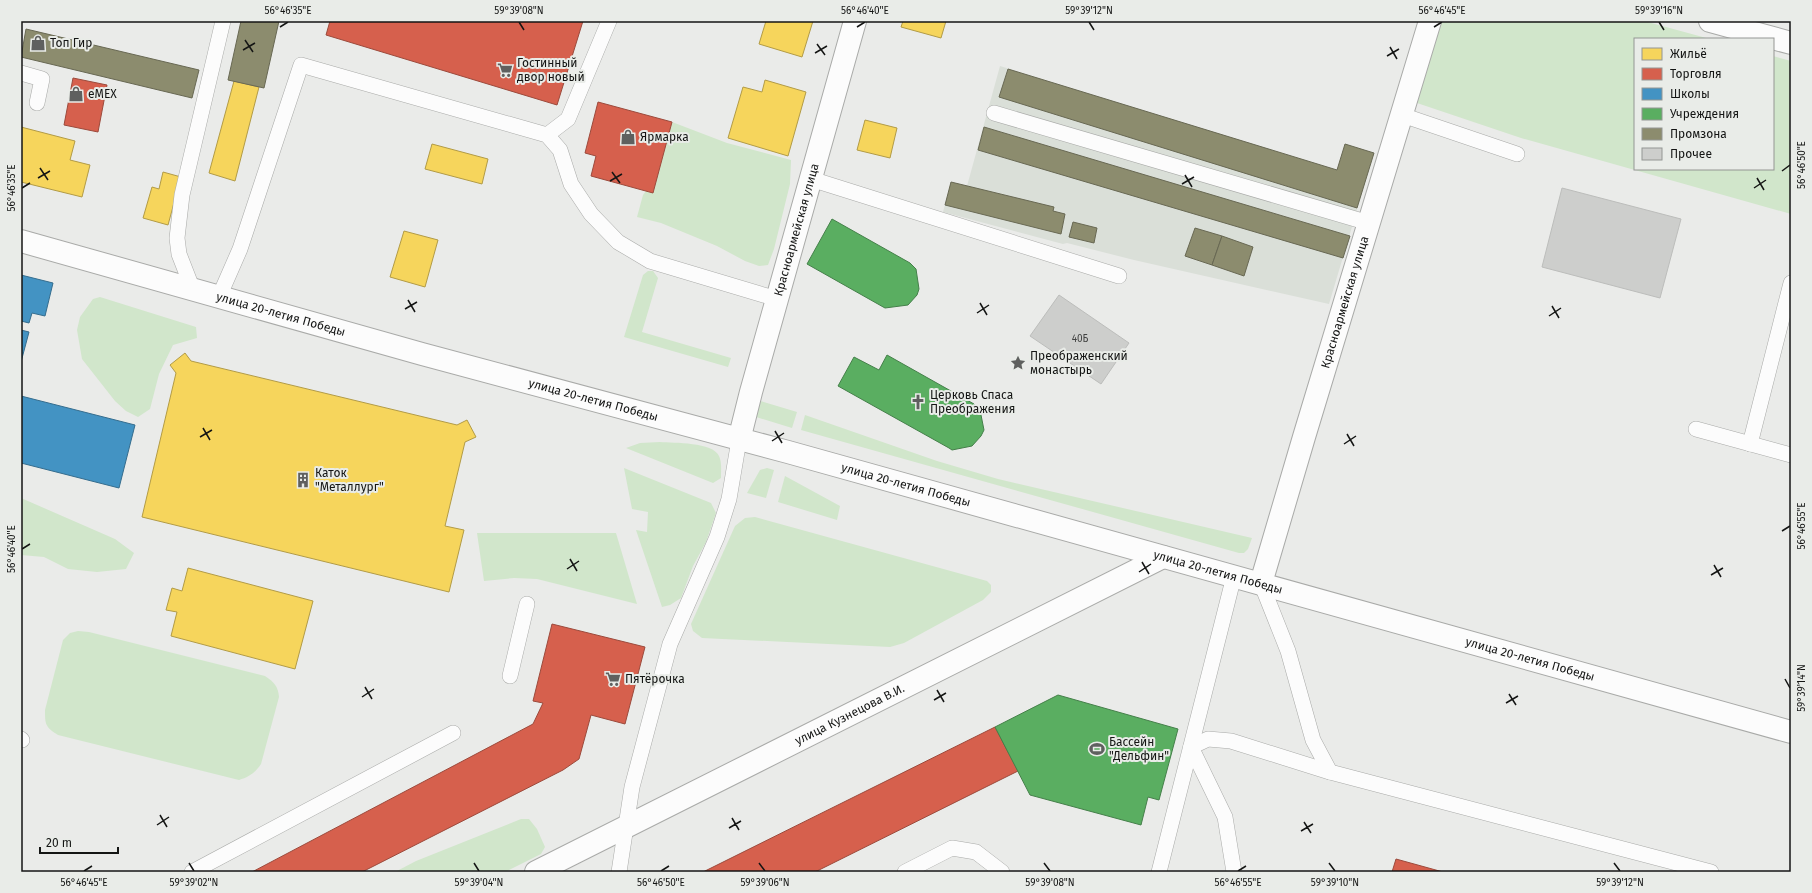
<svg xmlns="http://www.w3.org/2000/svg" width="1812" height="893" font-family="'Fira Sans',sans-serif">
<rect width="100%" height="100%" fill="#eaebe9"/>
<path fill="#dadfd8" d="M 1000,66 L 1337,170 L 1345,144 L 1374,153 L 1329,304 L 1134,260 L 1067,243 L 1063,244 L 943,212 L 951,182 L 967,186 Z"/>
<g fill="#d1e6cb">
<path d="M 1442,21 L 1644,21 L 1710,39 L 1635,39 L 1635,169 L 1773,169 L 1773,56 L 1791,61 L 1791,214 L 1521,138 L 1417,103 Z"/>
<path d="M 672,122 L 727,143 L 791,160 L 790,184 L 774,249 L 768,265 L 759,266 L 745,261 L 717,246 L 661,223 L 637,217 L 643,195 L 646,191 Z"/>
<path d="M 648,271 L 653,271 L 658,278 L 642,332 L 731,358 L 728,367 L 624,337 L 643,275 Z"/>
<path d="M 100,297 L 196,327 L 197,338 L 173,345 L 159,374 L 150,409 L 138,417 L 126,411 L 115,401 L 82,359 L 77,330 L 80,317 L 93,299 Z"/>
<path d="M 757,400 L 797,412 L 792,428 L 756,417 Z"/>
<path d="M 805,415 L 937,461 L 998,479 L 1252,538 L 1248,549 L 1244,553 L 1239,553 L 801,430 Z"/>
<path d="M 660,442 C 674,443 713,442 719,456 C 722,462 721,471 721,478 L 713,483 L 626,448 L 640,443 Z"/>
<path d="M 624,468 L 711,503 L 716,513 L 706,542 L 693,566 L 681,598 L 670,605 L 662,607 L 636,530 L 647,532 L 648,512 L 632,509 Z"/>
<path d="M 767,468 L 774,470 L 766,498 L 747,493 L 760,470 Z"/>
<path d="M 785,476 L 840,506 L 837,520 L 778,502 Z"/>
<path d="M 21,498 L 115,539 L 134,553 L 126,569 L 97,572 L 68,569 L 44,557 L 21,555 Z"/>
<path d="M 755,517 L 987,581 L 991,585 L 991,592 L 983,600 L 904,643 L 890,647 L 702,638 L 693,631 L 691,624 L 735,526 L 745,518 Z"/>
<path d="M 477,533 L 616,533 L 637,604 L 537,579 L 514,578 L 484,581 Z"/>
<path d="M 78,631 L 89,632 L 265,676 C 274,682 278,686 279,697 L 261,764 C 255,773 249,777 239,780 L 58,735 C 45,727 45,724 45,710 L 63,640 L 70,633 Z"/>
<path d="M 521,819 L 529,819 L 537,829 L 545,847 L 541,854 L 505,872 L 395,872 L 416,861 Z"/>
</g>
<g fill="#f6d55c" stroke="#b29b46">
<path d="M 766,21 L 813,21 L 802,57 L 759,44 Z"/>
<path d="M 903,21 L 946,21 L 941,38 L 901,27 Z"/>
<path d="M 765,80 L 806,92 L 788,156 L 728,138 L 743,87 L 762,92 Z"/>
<path d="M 234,81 L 259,87 L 235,181 L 209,173 Z"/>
<path d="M 865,120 L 897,128 L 890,158 L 857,150 Z"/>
<path d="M 21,127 L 75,141 L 70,160 L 90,165 L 82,197 L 21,182 Z"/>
<path d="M 432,144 L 488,159 L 482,184 L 425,169 Z"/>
<path d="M 163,172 L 181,177 L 168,225 L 143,218 L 152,187 L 159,189 Z"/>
<path d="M 404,231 L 438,240 L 425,287 L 390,277 Z"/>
<path d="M 185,353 L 191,361 L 457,425 L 467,420 L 476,437 L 465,442 L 445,526 L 464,530 L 449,592 L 142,517 L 176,373 L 170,365 Z"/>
<path d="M 188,568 L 313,601 L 295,669 L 171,636 L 177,612 L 166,610 L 172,588 L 182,591 Z"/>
</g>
<g fill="#d6604d" stroke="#9c4a3c">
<path d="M 330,21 L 583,21 L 557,105 L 326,35 Z"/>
<path d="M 73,78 L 107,85 L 98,132 L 64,125 Z"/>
<path d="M 598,102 L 672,122 L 653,193 L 591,176 L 596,156 L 585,153 Z"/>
<path d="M 552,624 L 645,647 L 625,724 L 591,715 L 579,759 L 563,770 L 362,872 L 252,872 L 533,724 L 543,703 L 533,701 Z"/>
<path d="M 995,727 L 1018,771 L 815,872 L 703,872 Z"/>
<path d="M 1396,859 L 1443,872 L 1392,872 Z"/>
</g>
<g fill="#4393c3" stroke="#356d8e">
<path d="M 21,275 L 53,283 L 45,316 L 32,313 L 29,323 L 21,321 Z"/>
<path d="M 21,330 L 29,332 L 21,362 Z"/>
<path d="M 21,396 L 135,425 L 119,488 L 21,463 Z"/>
</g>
<g fill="#5aae61" stroke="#45804a">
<path d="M 832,219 L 910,263 L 916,269 L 919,289 L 917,295 L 908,305 L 885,308 L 807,264 Z"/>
<path d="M 887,355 L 974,404 L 980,410 L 984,430 L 981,436 L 972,446 L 952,450 L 949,448 L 838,386 L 854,357 L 879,370 Z"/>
<path d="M 1058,695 L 1178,729 L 1159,800 L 1148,797 L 1141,825 L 1030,795 L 995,727 Z"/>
</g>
<g fill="#8c8c6e" stroke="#686853">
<path d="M 241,21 L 279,21 L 264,88 L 228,80 Z"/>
<path d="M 26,29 L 199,70 L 192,98 L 21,57 Z"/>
<path d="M 1008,69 L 1337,170 L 1345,144 L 1374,153 L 1357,208 L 999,97 Z"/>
<path d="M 984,127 L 1350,236 L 1343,258 L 978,150 Z"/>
<path d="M 951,182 L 1054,207 L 1053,211 L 1065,214 L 1061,234 L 945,205 Z"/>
<path d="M 1073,222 L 1097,228 L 1094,243 L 1069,237 Z"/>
<path d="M 1195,228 L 1222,236 L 1212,265 L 1185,256 Z"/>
<path d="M 1222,236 L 1253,247 L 1244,276 L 1212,265 Z"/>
</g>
<g fill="#cdcecc" stroke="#bcbdbb">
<path d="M 1562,188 L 1681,219 L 1660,298 L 1542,267 Z"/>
<path d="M 1059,295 L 1129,343 L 1101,384 L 1030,336 Z"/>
</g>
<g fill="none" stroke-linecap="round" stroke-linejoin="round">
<g stroke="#a9aaa8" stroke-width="16">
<g id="lane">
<path d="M 21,73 L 42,79 L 37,103"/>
<path d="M 994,113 L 1369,223"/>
<path d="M 1402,115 L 1517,154"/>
<path d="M 547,135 L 568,119 L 609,21"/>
<path d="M 811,179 L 1119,276"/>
<path d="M 193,290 L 179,254 L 177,238 L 182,195 L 223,21"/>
<path d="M 219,297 L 240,249 L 301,65 L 547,135 L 560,150 L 571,184 L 591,214 L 618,242 L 650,261 L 777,299"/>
<path d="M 1696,429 L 1791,455"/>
<path d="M 1750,444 L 1791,283"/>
<path d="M 1261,583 L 1288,651 L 1313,740 L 1330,772 L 1711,872"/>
<path d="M 510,676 L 527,604"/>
<path d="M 21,739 L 22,740"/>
<path d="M 1191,747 L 1208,739 L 1231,741 L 1330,772"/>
<path d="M 1191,747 L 1225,817 L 1234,872"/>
<path d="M 192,872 L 453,733"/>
<path d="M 619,872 L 632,787 L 670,644 L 717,537 L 729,499 L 739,440"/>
<path d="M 905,872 L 952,848 L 976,852 L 1002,872"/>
<path d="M 1159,872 L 1234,576"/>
</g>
</g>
<g stroke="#a9aaa8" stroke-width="24">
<g id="street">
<path d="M 1710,21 L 1791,43"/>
<path id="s1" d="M 739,440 L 751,392 L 855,21"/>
<path id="s2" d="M 1261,583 L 1304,437 L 1430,21"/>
<path id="s3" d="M 536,872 L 1163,557"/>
</g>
</g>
<g stroke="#a9aaa8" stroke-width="24">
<g id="secondary">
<path id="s4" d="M 21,241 L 422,354 L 788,452 L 1791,732"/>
</g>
</g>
<use href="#lane" stroke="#fcfcfc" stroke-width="15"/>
<use href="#street" stroke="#fcfcfc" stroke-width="22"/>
<use href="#secondary" stroke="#fcfcfc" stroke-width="22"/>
</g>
<path fill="none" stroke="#141514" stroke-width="1.5" d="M 519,22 L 524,30M 1089,22 L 1094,30M 1659,22 L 1664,30M 280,27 L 288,22M 857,27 L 865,22M 1434,27 L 1442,22M 245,40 L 253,52M 817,44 L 825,55M 1390,47 L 1397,59M 243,50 L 255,43M 815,53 L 827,46M 1387,56 L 1399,49M 40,168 L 48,180M 1782,171 L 1790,165M 612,172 L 620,183M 1185,175 L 1192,187M 38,178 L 50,171M 1757,178 L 1764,190M 610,181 L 622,174M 1182,184 L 1194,177M 22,188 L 30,183M 1754,188 L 1766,180M 408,300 L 415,312M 980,303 L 987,315M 1552,306 L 1559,318M 405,309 L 417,302M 977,313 L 989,305M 1549,316 L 1561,308M 203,428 L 210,440M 775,431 L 782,443M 1347,434 L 1354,446M 200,437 L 212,430M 772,441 L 784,433M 1344,444 L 1356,436M 1782,531 L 1790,526M 22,549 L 30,544M 570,559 L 577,571M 1142,562 L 1149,574M 1714,565 L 1721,577M 567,569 L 579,561M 1139,572 L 1151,564M 1711,575 L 1723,568M 1785,679 L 1790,688M 365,687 L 372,699M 937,690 L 944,702M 1509,694 L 1516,705M 362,697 L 374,689M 934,700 L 946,693M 1506,703 L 1518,696M 160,815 L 167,827M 732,818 L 739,830M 1304,822 L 1311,833M 157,825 L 169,817M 729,828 L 741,821M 1301,831 L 1313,824M 189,863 L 194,871M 474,863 L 479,871M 759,863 L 765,871M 1044,863 L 1050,871M 1329,863 L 1335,871M 1614,863 L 1620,871M 84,871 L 92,866M 661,871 L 669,866M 1238,871 L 1246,866"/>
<defs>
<g id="shop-bare" transform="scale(1.2)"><path d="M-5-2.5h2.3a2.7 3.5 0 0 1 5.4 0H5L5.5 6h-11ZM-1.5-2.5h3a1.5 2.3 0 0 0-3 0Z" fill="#5f605f" stroke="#e9ece8" stroke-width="2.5" paint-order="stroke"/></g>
<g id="supermarket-bare" transform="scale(1.2)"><path d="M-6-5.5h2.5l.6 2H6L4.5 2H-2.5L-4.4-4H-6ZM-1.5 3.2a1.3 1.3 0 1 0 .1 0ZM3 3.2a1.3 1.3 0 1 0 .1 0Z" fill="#5f605f" stroke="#e9ece8" stroke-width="2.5" paint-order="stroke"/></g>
<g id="sight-bare" transform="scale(1.2)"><path d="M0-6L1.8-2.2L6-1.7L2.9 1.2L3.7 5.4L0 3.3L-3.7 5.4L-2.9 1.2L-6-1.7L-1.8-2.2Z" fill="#5f605f" stroke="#e9ece8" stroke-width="2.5" paint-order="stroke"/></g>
<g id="church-bare" transform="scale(1.2)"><path d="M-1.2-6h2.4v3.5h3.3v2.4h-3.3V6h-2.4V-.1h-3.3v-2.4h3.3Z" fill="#5f605f" stroke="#e9ece8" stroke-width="2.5" paint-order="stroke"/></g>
<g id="building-bare" transform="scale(1.2)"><path d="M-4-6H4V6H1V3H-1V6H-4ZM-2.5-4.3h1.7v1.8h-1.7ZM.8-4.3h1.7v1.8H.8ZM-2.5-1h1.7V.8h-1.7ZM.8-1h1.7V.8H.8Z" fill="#5f605f" stroke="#e9ece8" stroke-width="2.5" paint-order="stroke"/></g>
<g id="stadium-bare" transform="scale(1.2)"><path d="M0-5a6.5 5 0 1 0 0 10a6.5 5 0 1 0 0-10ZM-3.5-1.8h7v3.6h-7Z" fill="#5f605f" stroke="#e9ece8" stroke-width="2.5" paint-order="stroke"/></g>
</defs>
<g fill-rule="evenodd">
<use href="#shop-bare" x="38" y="43"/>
<use href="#supermarket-bare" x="505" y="70"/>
<use href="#shop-bare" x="76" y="94"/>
<use href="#shop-bare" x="628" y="137"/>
<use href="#sight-bare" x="1018" y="363"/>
<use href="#church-bare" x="918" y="402"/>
<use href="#building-bare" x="303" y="480"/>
<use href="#supermarket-bare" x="613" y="679"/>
<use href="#stadium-bare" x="1097" y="749"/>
</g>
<g text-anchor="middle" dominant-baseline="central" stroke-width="4" stroke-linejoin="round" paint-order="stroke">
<g font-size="10" fill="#424342">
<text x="1080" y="339">40Б</text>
</g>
<g font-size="12" fill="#141514" stroke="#e9ece8" text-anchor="start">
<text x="50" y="43">Топ Гир</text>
<text x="517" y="63">Гостинный<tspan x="517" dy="14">двор новый</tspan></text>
<text x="88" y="94">eMEX</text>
<text x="640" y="137">Ярмарка</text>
<text x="1030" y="356">Преображенский<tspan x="1030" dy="14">монастырь</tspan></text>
<text x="930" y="395">Церковь Спаса<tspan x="930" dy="14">Преображения</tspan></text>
<text x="315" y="473">Каток<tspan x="315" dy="14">"Металлург"</tspan></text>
<text x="625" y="679">Пятёрочка</text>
<text x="1109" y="742">Бассейн<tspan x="1109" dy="14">"Дельфин"</tspan></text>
</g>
<g font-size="12" fill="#141514" stroke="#e9ece8">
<text stroke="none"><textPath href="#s1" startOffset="218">Красноармейская улица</textPath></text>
<text stroke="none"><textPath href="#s2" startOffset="293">Красноармейская улица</textPath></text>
<text stroke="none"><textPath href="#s4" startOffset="270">улица 20-летия Победы</textPath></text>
<text stroke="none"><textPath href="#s4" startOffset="594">улица 20-летия Победы</textPath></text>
<text stroke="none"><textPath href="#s4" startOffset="918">улица 20-летия Победы</textPath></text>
<text stroke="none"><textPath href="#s4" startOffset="1242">улица 20-летия Победы</textPath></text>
<text stroke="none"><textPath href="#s4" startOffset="1566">улица 20-летия Победы</textPath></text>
<text stroke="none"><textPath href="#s3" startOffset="351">улица Кузнецова В.И.</textPath></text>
</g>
</g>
<rect width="1812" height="893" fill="none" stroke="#e9ece8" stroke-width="44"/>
<rect x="1634" y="38" width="140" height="132" fill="#e9ece8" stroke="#949693"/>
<rect x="1642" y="48" width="20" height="12" fill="#f6d55c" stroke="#949693"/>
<text x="1670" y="58" font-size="12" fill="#141514">Жильё</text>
<rect x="1642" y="68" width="20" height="12" fill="#d6604d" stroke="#949693"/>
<text x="1670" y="78" font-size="12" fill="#141514">Торговля</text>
<rect x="1642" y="88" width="20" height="12" fill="#4393c3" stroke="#949693"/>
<text x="1670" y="98" font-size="12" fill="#141514">Школы</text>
<rect x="1642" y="108" width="20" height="12" fill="#5aae61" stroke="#949693"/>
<text x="1670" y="118" font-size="12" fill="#141514">Учреждения</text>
<rect x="1642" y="128" width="20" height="12" fill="#8c8c6e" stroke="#949693"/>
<text x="1670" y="138" font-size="12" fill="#141514">Промзона</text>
<rect x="1642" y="148" width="20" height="12" fill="#cdcecc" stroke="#949693"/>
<text x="1670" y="158" font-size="12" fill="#141514">Прочее</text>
<path d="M40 847v6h78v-6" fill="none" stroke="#141514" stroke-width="2"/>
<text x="46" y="847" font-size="12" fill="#141514" stroke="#e9ece8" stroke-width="3" paint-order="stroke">20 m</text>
<rect x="22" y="22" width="1768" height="849" fill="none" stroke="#141514" stroke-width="1.5"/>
<g font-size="10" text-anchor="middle" fill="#141514">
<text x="288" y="14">56°46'35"E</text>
<text x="519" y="14">59°39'08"N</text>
<text x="865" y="14">56°46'40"E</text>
<text x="1089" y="14">59°39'12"N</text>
<text x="1442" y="14">56°46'45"E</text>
<text x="1659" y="14">59°39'16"N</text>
<text transform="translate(1801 165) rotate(-90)" y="4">56°46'50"E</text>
<text transform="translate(11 188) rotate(-90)" y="4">56°46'35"E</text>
<text transform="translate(1801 526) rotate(-90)" y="4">56°46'55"E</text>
<text transform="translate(11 549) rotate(-90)" y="4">56°46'40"E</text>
<text transform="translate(1801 688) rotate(-90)" y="4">59°39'14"N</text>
<text x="84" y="886">56°46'45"E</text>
<text x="194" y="886">59°39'02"N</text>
<text x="479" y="886">59°39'04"N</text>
<text x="661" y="886">56°46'50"E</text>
<text x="765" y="886">59°39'06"N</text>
<text x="1050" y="886">59°39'08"N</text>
<text x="1238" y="886">56°46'55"E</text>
<text x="1335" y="886">59°39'10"N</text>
<text x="1620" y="886">59°39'12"N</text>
</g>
</svg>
